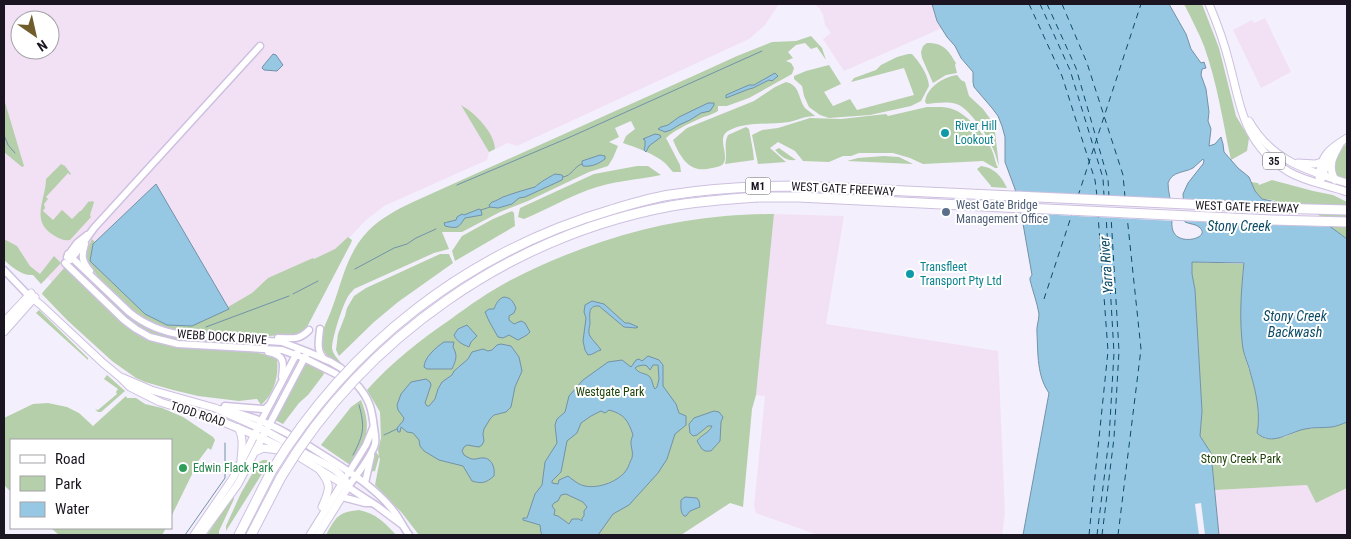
<svg xmlns="http://www.w3.org/2000/svg" width="1351" height="539" font-family="'Roboto Condensed',sans-serif">
<rect width="100%" height="100%" fill="#f4effc"/>
<g fill="#f2e1f4" fill-rule="evenodd">
<path d="M 4,4 L 779,4 L 765,25 L 749,39 L 517,146 L 508,143 L 489,152 L 487,160 L 384,206 L 366,220 L 349,238 L 348,237 L 336,249 L 268,280 L 228,359 L 177,371 L 62,293 L 48,278 L 44,282 L 40,275 L 30,266 L 17,246 L 4,239 ZM 20,20 L 50,20 L 50,50 L 20,50 Z"/>
<path d="M 814,4 L 932,4 L 937,21 L 942,28 L 844,71 L 823,39 L 831,33 L 825,25 L 823,15 L 820,9 Z"/>
<path d="M 1265,18 L 1291,72 L 1261,88 L 1233,30 L 1252,20 L 1254,23 Z"/>
<path d="M 774,214 L 844,216 L 826,324 L 998,351 L 1005,513 L 1002,535 L 818,535 L 756,513 L 754,506 L 765,396 L 756,395 Z"/>
<path d="M 1307,485 L 1316,503 L 1347,488 L 1347,535 L 1219,535 L 1215,490 Z"/>
</g>
<g fill="#b5cfaa">
<path d="M 1184,4 L 1202,4 L 1219,48 L 1236,116 L 1249,138 L 1247,151 L 1231,160 C 1223,122 1217,82 1204,46 C 1198,31 1191,18 1184,4 Z"/>
<path d="M 811,36 L 822,48 L 826,60 L 817,47 L 811,49 L 805,43 L 796,45 L 788,52 L 793,58 L 786,61 L 791,63 L 794,68 L 792,74 L 749,98 L 727,106 L 718,106 L 718,111 C 712,115 705,116 699,119 C 688,124 675,130 666,138 L 680,165 L 681,172 L 673,172 C 670,169 668,166 665,163 C 655,154 635,147 623,143 L 626,136 L 635,129 L 631,121 L 615,128 L 619,137 L 609,142 L 618,146 L 613,158 L 608,166 L 589,172 L 528,201 L 500,212 L 462,232 L 442,232 L 449,249 L 434,253 L 354,289 C 353,291 350,293 349,295 C 343,303 332,338 332,348 C 333,355 338,359 342,364 L 341,366 C 332,360 324,356 322,344 C 320,332 327,322 331,311 C 342,283 346,254 368,231 C 381,218 396,210 413,202 L 702,72 L 737,56 L 772,42 L 796,41 Z"/>
<path d="M 927,43 C 944,43 948,50 956,63 L 955,65 L 957,73 L 946,75 L 933,83 L 922,58 L 921,52 L 923,46 Z"/>
<path d="M 908,54 L 912,54 C 920,63 928,74 929,86 L 921,101 L 911,106 L 870,115 L 829,118 L 820,115 L 809,107 L 804,96 L 802,86 L 794,79 L 794,76 L 806,71 L 829,65 L 841,84 L 824,92 L 833,106 L 850,99 L 857,110 L 914,95 L 904,68 L 851,82 L 854,78 L 876,70 L 881,65 L 897,57 Z"/>
<path d="M 957,75 L 961,80 L 965,82 L 969,96 L 983,109 L 994,124 L 999,166 C 997,161 996,156 994,151 C 989,138 972,112 959,105 C 950,101 937,103 927,104 L 925,102 C 927,87 943,77 957,75 Z"/>
<path d="M 786,82 C 800,85 798,98 805,108 C 808,111 812,113 815,116 C 805,116 798,120 789,122 C 769,125 746,121 728,131 C 716,138 730,155 723,164 C 720,167 716,167 712,168 C 690,174 681,159 673,140 L 687,128 L 754,101 L 775,87 Z"/>
<path d="M 4,99 L 24,166 L 22,167 L 4,152 Z"/>
<path d="M 461,105 C 475,113 494,132 495,149 L 489,152 Z"/>
<path d="M 927,107 C 936,107 947,106 955,110 C 969,116 988,138 993,153 C 995,158 995,163 998,168 L 995,168 L 983,161 L 923,164 L 910,158 L 893,153 L 859,153 L 851,156 L 843,156 L 829,162 L 803,161 L 795,151 L 778,142 L 770,148 L 786,162 L 758,164 L 752,135 L 762,130 L 778,128 L 810,118 L 841,119 L 886,114 L 888,116 Z"/>
<path d="M 746,127 L 749,129 L 753,151 L 754,160 L 725,164 C 728,155 723,144 728,135 Z"/>
<path d="M 1347,143 L 1347,180 L 1338,177 L 1334,174 C 1332,162 1338,151 1347,143 Z"/>
<path d="M 779,148 L 796,160 C 786,161 782,157 775,150 Z"/>
<path d="M 884,156 L 899,157 L 913,164 L 847,161 L 858,158 Z"/>
<path d="M 61,164 L 65,166 L 71,174 L 70,175 L 68,173 L 46,197 L 48,199 L 44,204 L 45,208 L 43,211 L 53,220 L 62,210 L 72,219 L 80,211 L 81,211 L 89,201 L 90,202 L 92,201 L 94,202 L 90,215 L 91,217 L 70,240 C 64,241 60,239 55,236 C 29,222 46,199 46,179 Z"/>
<path d="M 637,166 L 648,166 L 661,175 C 637,180 612,181 588,190 C 566,198 546,210 524,219 L 518,217 L 520,208 L 594,174 Z"/>
<path d="M 981,166 C 995,168 1001,176 1007,188 L 991,187 L 991,186 L 977,169 Z"/>
<path d="M 1272,180 L 1313,191 L 1333,195 L 1347,202 L 1347,239 L 1318,218 L 1273,200 L 1262,199 L 1255,191 L 1251,182 L 1258,183 L 1259,185 Z"/>
<path d="M 512,211 L 514,213 L 515,226 L 455,261 L 452,251 L 462,236 L 493,219 Z"/>
<path d="M 774,214 L 756,395 L 752,409 L 743,507 L 730,503 L 681,535 L 419,535 L 402,513 L 375,485 L 380,459 L 379,457 L 375,471 L 369,472 L 375,451 L 379,456 L 378,450 L 381,438 L 380,412 L 367,390 C 391,363 421,339 451,319 C 470,305 490,291 511,280 C 577,246 651,222 725,216 C 741,215 757,214 774,214 Z"/>
<path d="M 348,237 L 352,240 L 351,243 L 307,327 L 297,335 L 280,335 L 259,337 L 182,331 C 172,331 161,328 152,324 C 137,317 89,274 87,258 C 86,251 89,245 92,239 L 95,242 L 93,244 L 229,308 L 228,307 L 252,293 L 268,278 L 313,258 L 314,259 L 335,249 Z"/>
<path d="M 4,239 L 17,246 L 30,266 L 40,274 L 54,256 L 61,263 L 41,284 L 33,275 C 22,276 12,267 4,260 Z"/>
<path d="M 440,254 L 449,254 L 453,263 L 398,302 L 374,322 L 339,356 L 336,350 L 338,334 L 345,316 L 347,308 L 354,296 L 366,288 Z"/>
<path d="M 1192,262 L 1245,264 L 1243,270 C 1242,296 1240,322 1243,348 C 1245,360 1250,371 1253,382 C 1257,398 1260,417 1257,433 L 1266,439 L 1285,437 L 1302,429 L 1333,427 L 1347,422 L 1347,488 L 1316,503 L 1307,485 L 1215,490 L 1211,453 L 1200,436 L 1202,411 L 1195,290 L 1192,274 Z"/>
<path d="M 65,267 C 90,291 124,332 157,342 C 163,344 169,346 175,347 C 198,350 262,347 277,360 C 279,376 274,394 261,405 L 257,399 L 239,401 L 198,396 L 173,390 L 145,382 L 136,378 L 112,361 L 67,320 L 42,294 L 43,292 Z"/>
<path d="M 98,286 L 135,320 L 159,333 L 173,336 L 253,342 L 253,346 C 220,344 170,346 142,329 C 124,319 110,302 95,288 Z"/>
<path d="M 39,310 L 88,358 L 88,360 L 36,313 Z"/>
<path d="M 308,363 L 323,371 L 324,374 L 308,395 L 299,403 L 283,424 L 275,420 L 303,367 Z"/>
<path d="M 107,375 L 125,391 L 101,412 L 98,412 L 95,409 L 98,410 L 117,394 L 116,392 L 118,389 L 104,379 Z"/>
<path d="M 126,396 L 127,398 L 136,398 L 145,404 L 162,408 L 183,417 L 213,437 L 215,440 L 211,450 L 208,448 L 199,460 L 171,517 L 171,440 L 11,440 L 11,492 L 4,485 L 4,418 L 33,404 L 48,403 L 67,407 L 79,413 L 93,426 Z"/>
<path d="M 361,400 C 372,427 367,443 350,465 L 321,445 L 351,407 Z"/>
<path d="M 263,460 L 267,460 L 270,461 L 226,531 L 226,526 L 241,493 L 259,462 Z"/>
<path d="M 233,496 L 234,499 L 219,531 L 219,535 L 207,535 Z"/>
<path d="M 359,510 C 377,514 384,522 396,535 L 326,535 C 336,517 338,512 359,510 Z"/>
<path d="M 51,528 L 166,528 L 162,535 L 59,535 Z"/>
</g>
<g fill="#97c8e3" stroke="#7292a8" fill-rule="evenodd">
<path d="M 932,4 L 1169,4 L 1186,34 L 1191,49 L 1201,63 L 1204,62 L 1206,68 L 1202,69 L 1201,75 L 1206,89 L 1209,112 L 1208,121 L 1211,129 L 1209,146 L 1215,144 L 1221,137 L 1223,144 L 1224,152 L 1238,168 L 1249,177 L 1255,191 L 1262,199 L 1305,208 L 1347,239 L 1347,422 C 1342,424 1337,426 1332,427 C 1323,428 1314,427 1305,429 C 1289,432 1272,447 1257,433 C 1261,415 1256,392 1251,375 C 1249,366 1245,358 1243,349 C 1239,321 1241,291 1244,263 L 1192,262 L 1192,274 L 1195,290 L 1202,411 L 1200,436 L 1211,453 L 1219,535 L 1023,535 L 1049,393 C 1037,376 1038,354 1037,333 C 1036,327 1039,321 1039,314 C 1037,302 1033,292 1030,280 L 1030,278 L 1032,275 L 1022,218 L 1015,189 L 1005,162 L 1005,137 L 1002,126 L 998,116 L 992,108 L 974,87 L 973,82 L 973,72 L 961,58 L 955,46 L 947,37 L 937,21 ZM 1203,159 L 1204,161 L 1203,164 L 1188,183 L 1183,194 L 1185,222 C 1189,224 1196,224 1199,227 C 1212,237 1182,246 1174,233 C 1170,226 1173,218 1172,210 C 1171,201 1168,192 1168,183 C 1172,171 1184,173 1193,168 C 1196,165 1200,162 1203,159 Z"/>
<path d="M 273,54 L 276,55 L 283,65 L 277,71 L 264,70 L 262,68 L 263,66 Z"/>
<path d="M 775,73 L 778,76 L 772,81 L 769,80 L 753,88 L 749,89 L 726,98 L 726,95 L 749,85 L 754,85 Z"/>
<path d="M 708,103 L 714,103 L 714,105 L 710,111 L 701,113 L 690,120 L 679,125 L 671,130 L 665,132 L 658,129 L 661,127 L 668,125 L 679,117 Z"/>
<path d="M 655,134 L 660,135 L 661,137 L 649,146 L 646,152 L 644,150 L 645,146 L 645,140 L 643,139 Z"/>
<path d="M 600,155 L 605,156 L 605,159 C 598,164 592,167 583,166 L 582,163 L 582,161 Z"/>
<path d="M 555,174 L 562,175 L 563,177 L 562,180 L 525,197 L 519,198 L 512,204 L 498,208 L 490,207 L 489,205 L 492,202 C 496,201 499,199 503,197 C 514,193 524,190 535,187 C 539,183 549,177 555,174 Z"/>
<path d="M 156,184 L 229,309 L 192,326 L 167,325 L 145,314 L 90,261 L 93,244 Z"/>
<path d="M 479,209 L 481,210 L 482,215 L 465,218 C 458,228 458,229 445,226 L 444,223 L 456,220 L 457,217 L 462,214 L 464,215 Z"/>
<path d="M 504,297 C 512,298 513,302 516,308 L 514,313 L 509,316 L 509,320 L 514,324 L 521,321 L 525,323 L 530,332 L 527,335 L 518,340 L 509,335 L 503,338 L 498,337 L 489,321 L 485,312 L 489,309 L 494,309 C 496,304 498,299 504,297 Z"/>
<path d="M 592,301 L 604,304 L 625,323 L 629,323 L 638,327 L 636,328 L 624,327 L 599,306 C 587,305 590,316 590,324 C 589,328 588,332 590,336 C 593,341 598,345 601,350 C 596,351 593,355 588,355 L 585,350 L 583,341 L 586,318 L 584,312 L 585,305 Z"/>
<path d="M 467,325 L 477,336 L 471,342 L 469,347 C 462,344 457,342 454,335 L 458,329 Z"/>
<path d="M 444,342 L 454,342 L 453,347 C 458,356 456,360 452,369 L 427,369 L 424,367 C 424,358 436,347 444,342 Z"/>
<path d="M 501,344 L 511,346 L 519,357 L 522,371 L 515,387 L 511,407 L 506,412 L 494,415 L 490,419 L 484,429 L 483,434 L 484,441 L 482,445 L 479,447 L 467,445 L 464,447 L 462,451 L 464,455 C 467,457 469,458 472,459 C 476,460 480,457 485,458 C 493,460 495,469 494,476 C 486,483 482,484 472,481 L 463,466 L 439,460 L 424,451 L 420,446 L 419,440 L 413,433 L 407,432 L 401,427 L 400,432 L 398,432 L 397,428 L 403,421 L 404,418 L 398,410 L 397,405 L 401,394 L 411,382 L 426,379 L 430,382 L 431,385 L 425,403 L 427,406 L 429,406 L 435,399 L 438,389 L 442,382 L 452,375 L 454,371 L 468,359 L 472,352 L 483,349 L 488,351 L 492,350 L 497,345 Z"/>
<path d="M 648,356 L 659,360 L 663,365 L 663,386 L 676,404 L 679,413 L 686,416 L 686,425 L 675,434 L 667,459 L 658,473 L 629,505 L 613,514 L 598,535 L 543,535 L 541,533 L 540,525 L 523,520 L 523,518 L 527,518 L 535,494 L 542,485 L 545,462 L 557,443 L 555,425 L 557,419 L 565,412 L 569,396 L 583,380 L 608,362 L 622,360 L 631,367 L 636,360 L 639,359 L 642,361 ZM 644,365 L 647,366 L 650,370 L 653,365 L 658,365 L 659,379 L 657,387 L 655,389 C 652,385 653,381 650,377 C 645,372 640,375 635,368 L 638,366 ZM 609,410 C 624,414 628,420 633,435 C 628,445 634,449 632,458 C 630,461 629,466 627,469 C 620,481 599,489 585,486 C 579,485 573,480 568,476 L 559,480 L 558,484 L 552,483 L 552,481 L 561,472 L 567,441 L 577,433 L 581,423 L 591,416 L 601,411 L 605,413 ZM 566,494 L 583,502 L 587,507 L 584,511 L 584,516 L 582,518 L 582,521 L 579,519 L 572,519 L 569,524 L 558,516 L 554,515 L 555,510 L 552,506 L 554,503 L 558,501 L 561,495 Z"/>
<path d="M 714,411 L 719,412 L 723,417 L 721,422 L 720,441 L 711,451 L 705,451 L 702,449 L 697,441 C 701,435 709,433 712,426 L 708,426 L 697,435 L 693,436 L 690,433 L 689,424 L 694,418 Z"/>
<path d="M 685,497 L 697,498 L 699,501 L 700,507 L 690,511 L 686,516 L 684,516 C 680,512 681,506 681,500 Z"/>
</g>
<g fill="#f4effc">
<path d="M 1013,191 L 1173,199 L 1175,210 L 1174,221 L 1018,213 Z"/>
<path d="M 1181,199 L 1298,204 L 1306,206 L 1335,227 L 1182,221 Z"/>
<path d="M 1201,503 L 1205,535 L 1199,535 L 1195,504 Z"/>
</g>
<g fill="none" stroke-linecap="round" stroke-linejoin="round">
<g stroke="#7292a8" stroke-width="1">
<path d="M 4,135 L 8,145 L 15,153"/>
<path d="M 563,177 C 572,176 574,166 582,164"/>
<path d="M 457,185 L 568,138 L 762,51"/>
<path d="M 481,210 L 490,207"/>
<path d="M 355,269 L 394,248 L 407,244 L 416,238 L 436,229"/>
<path d="M 293,294 L 318,281"/>
<path d="M 206,327 L 289,296"/>
<path d="M 384,435 L 397,429"/>
<path d="M 353,455 C 364,434 365,427 359,405"/>
<path d="M 185,535 L 225,478 L 225,443"/>
</g>
<g stroke="#0b4b67" stroke-width="1" stroke-dasharray="6 5" stroke-linecap="butt">
<path d="M 1029,4 L 1062,76 L 1095,180 L 1097,196"/>
<path d="M 1040,4 L 1070,70 L 1103,178 L 1104,196"/>
<path d="M 1047,4 L 1076,68 L 1108,179 L 1109,197"/>
<path d="M 1062,4 L 1087,63 L 1123,175 L 1125,197"/>
<path d="M 1078,196 L 1141,4"/>
<path d="M 1044,299 L 1072,214"/>
<path d="M 1089,535 L 1108,351 L 1098,215"/>
<path d="M 1097,535 L 1109,439 L 1114,353 L 1106,215"/>
<path d="M 1102,535 L 1114,438 L 1119,351 L 1111,216"/>
<path d="M 1118,535 L 1141,349 L 1127,216"/>
</g>
<g stroke="#cdc0e0" stroke-width="9">
<g id="secondary">
<path d="M 85,244 C 81,256 82,262 90,271"/>
<path d="M 68,254 L 129,312 C 145,325 162,332 183,335 L 282,342 L 308,352 L 331,362 L 341,368"/>
<path d="M 67,257 L 77,243 L 87,235"/>
<path d="M 70,260 L 76,253 L 94,228 L 260,46"/>
<path d="M 65,263 L 124,320 L 136,329 L 150,337 L 178,344 L 282,350 L 304,358 L 336,374"/>
<path d="M 4,270 L 28,295"/>
<path d="M 320,329 C 319,339 316,351 324,359"/>
<path d="M 278,338 C 291,338 299,341 309,330"/>
<path d="M 268,352 C 285,355 284,363 282,377"/>
<path d="M 358,386 C 370,400 372,410 374,428 C 375,434 376,438 375,444 C 371,458 356,475 348,487 L 377,506 L 401,524"/>
<path d="M 225,406 L 262,409 L 265,409 L 268,406"/>
<path d="M 222,409 C 245,414 267,422 288,434"/>
<path d="M 258,427 L 298,351"/>
<path d="M 266,431 L 306,355"/>
<path d="M 309,446 C 338,465 370,482 392,509 C 399,517 403,527 409,535"/>
<path d="M 348,474 L 366,445 L 373,428"/>
<path d="M 365,483 L 371,456"/>
<path d="M 342,497 L 365,503 L 372,503"/>
</g>
</g>
<g stroke="#cdc0e0" stroke-width="9">
<g id="primary">
<path d="M 1209,4 C 1217,23 1224,42 1229,62 C 1241,107 1244,146 1289,172 C 1306,182 1328,185 1347,192"/>
<path d="M 1249,121 C 1271,160 1307,171 1347,183"/>
<path d="M 1298,163 L 1315,164 L 1322,162"/>
<path d="M 1319,177 C 1321,155 1329,149 1347,138"/>
<path d="M 1322,178 L 1327,161 L 1330,156"/>
<path d="M 1335,180 C 1327,166 1333,156 1340,144"/>
<path d="M 28,295 L 41,305 L 103,363 L 120,377 L 130,387 L 160,402 L 223,422 L 262,438 L 280,447"/>
<path d="M 4,322 L 31,293"/>
<path d="M 4,332 L 35,297"/>
<path d="M 123,378 L 151,390 L 215,408 L 266,431 L 284,441"/>
<path d="M 238,428 C 244,437 242,449 241,459"/>
<path d="M 257,451 L 263,448 L 278,450"/>
<path d="M 304,453 C 319,462 343,469 348,487"/>
<path d="M 301,458 L 346,486"/>
<path d="M 319,469 C 332,485 330,489 322,507"/>
<path d="M 194,535 L 233,478 L 256,432"/>
<path d="M 201,535 L 238,484 L 264,434"/>
<path d="M 310,535 L 345,479"/>
<path d="M 318,535 L 348,487"/>
</g>
</g>
<g stroke="#cdc0e0" stroke-width="11">
<g id="highway">
<path d="M 758,197 L 798,197 L 1272,220 L 1347,222"/>
<path d="M 239,535 L 271,472"/>
<path d="M 251,535 L 281,477"/>
</g>
</g>
<use href="#secondary" stroke="#fff" stroke-width="6"/>
<use href="#primary" stroke="#fff" stroke-width="7"/>
<use href="#highway" stroke="#fff" stroke-width="9"/>
<g stroke="#cdc0e0" stroke-width="11" stroke-linecap="butt">
<g id="highway-bridge">
<path d="M 271,472 C 349,344 468,252 611,210 C 631,204 650,198 670,195 C 713,188 756,186 799,186 L 1272,208 L 1347,210"/>
<path d="M 281,477 C 365,337 510,236 671,206 C 700,201 729,199 758,197"/>
</g>
</g>
<use href="#highway-bridge" stroke="#fff" stroke-width="9"/>
</g>
<g fill="#0f9aa8" stroke="#fff" stroke-width="2">
<circle cx="945" cy="133" r="5"/>
<circle cx="910" cy="274" r="5"/>
</g>
<circle fill="#5c6f8a" stroke="#fff" stroke-width="2" cx="946" cy="212" r="5"/>
<circle fill="#2e9e5b" stroke="#fff" stroke-width="2" cx="183" cy="468" r="5"/>
<g text-anchor="middle" dominant-baseline="central" stroke-width="4" stroke-linejoin="round" paint-order="stroke">
<g fill="#fff" stroke="#5f5b63" stroke-width="1">
<rect x="1263" y="152.5" width="22" height="17" rx="4"/>
<rect x="745.5" y="177.5" width="25" height="17" rx="4"/>
</g>
<g font-size="11" font-weight="bold" fill="#1a1520">
<text x="1274" y="161">35</text>
<text x="758" y="186">M1</text>
</g>
<g font-size="12" fill="#0d838f" stroke="#fff" text-anchor="start">
<text x="955" y="126">River Hill<tspan x="955" dy="14">Lookout</tspan></text>
<text x="920" y="267">Transfleet<tspan x="920" dy="14">Transport Pty Ltd</tspan></text>
</g>
<g font-size="12" fill="#1a1520" stroke="#fff">
<text transform="translate(843 189) rotate(3)">WEST GATE FREEWAY</text>
<text transform="translate(1247 207) rotate(2)">WEST GATE FREEWAY</text>
<text transform="translate(222 337) rotate(4)">WEBB DOCK DRIVE</text>
<text transform="translate(198 414) rotate(18)">TODD ROAD</text>
</g>
<g font-size="12" fill="#4e5e75" stroke="#fff" text-anchor="start">
<text x="956" y="205">West Gate Bridge<tspan x="956" dy="14">Management Office</tspan></text>
</g>
<g font-size="12" fill="#1f4308" stroke="#fff">
<text x="610" y="392">Westgate Park</text>
<text x="1241" y="459">Stony Creek Park</text>
</g>
<g font-size="12" fill="#27864d" stroke="#fff" text-anchor="start">
<text x="193" y="468">Edwin Flack Park</text>
</g>
<g font-size="14" font-style="italic" fill="#0b4b67" stroke="#fff">
<text x="1239" y="226">Stony Creek</text>
<text transform="translate(1106 265) rotate(-94)">Yarra River</text>
<text x="1295" y="316">Stony Creek<tspan x="1295" dy="16">Backwash</tspan></text>
</g>
</g>
<rect width="1351" height="539" fill="none" stroke="#1a1520" stroke-width="10"/>
<rect x="10" y="439" width="162" height="90" fill="#ffffff" stroke="#a3a1a6"/>
<rect x="20" y="455" width="25" height="8" fill="#ffffff" stroke="#a3a1a6"/>
<text x="55" y="464" font-size="15" fill="#1a1520">Road</text>
<rect x="20" y="476" width="25" height="15" fill="#b5cfaa" stroke="#a3a1a6"/>
<text x="55" y="489" font-size="15" fill="#1a1520">Park</text>
<rect x="20" y="502" width="25" height="15" fill="#97c8e3" stroke="#a3a1a6"/>
<text x="55" y="514" font-size="15" fill="#1a1520">Water</text>
<g transform="translate(35 35) rotate(146)"><circle r="24" fill="#ffffff" stroke="#a3a1a6"/>
<path d="M0-4L9 19L0 12L-9 19Z" fill="#715c2b"/>
<text y="-8" font-size="14" font-weight="bold" text-anchor="middle" fill="#1a1520">N</text>
</g>
</svg>
